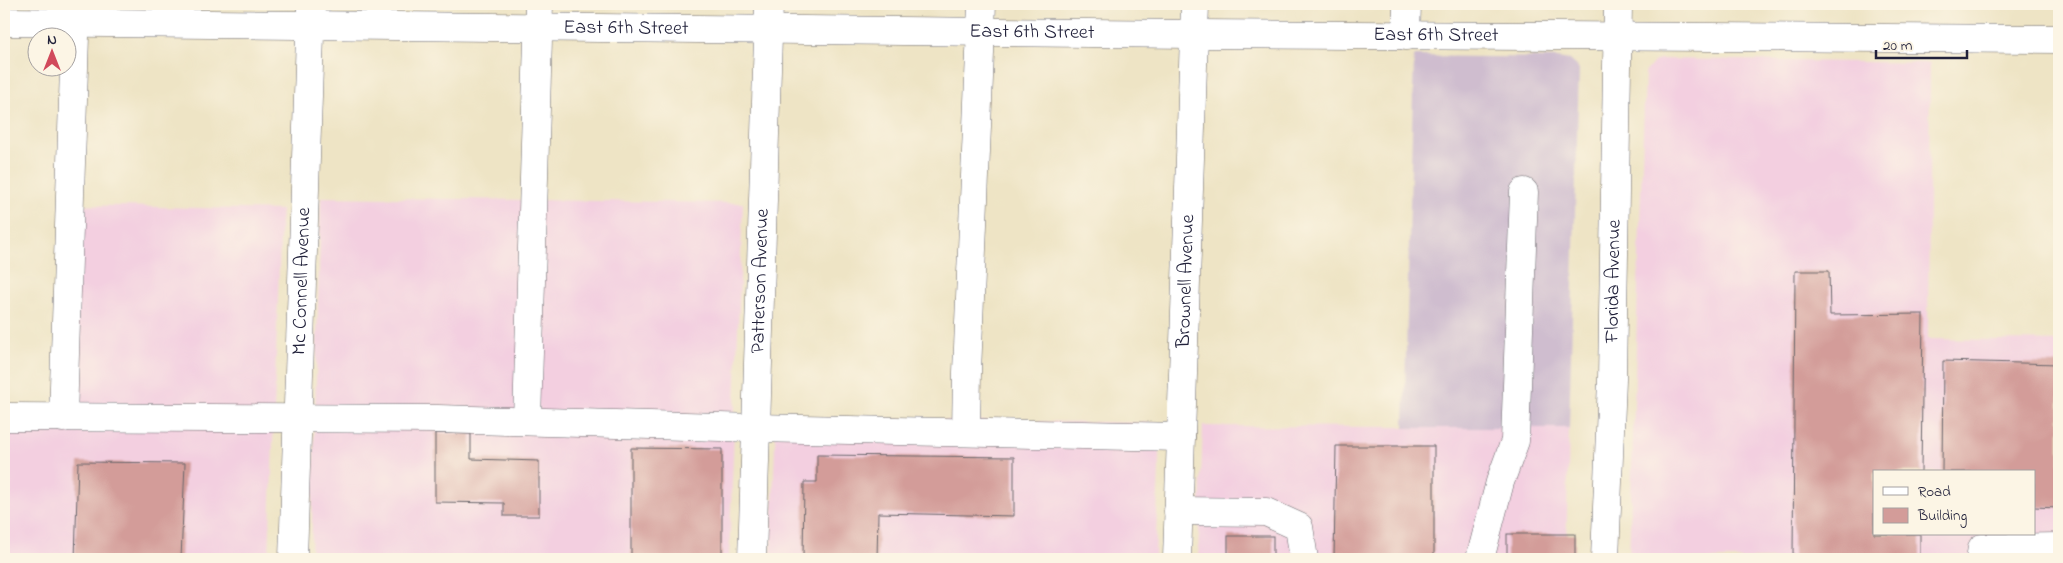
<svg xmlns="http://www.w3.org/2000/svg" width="2063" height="563" font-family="'Indie Flower',sans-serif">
<rect width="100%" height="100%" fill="#fcf5e5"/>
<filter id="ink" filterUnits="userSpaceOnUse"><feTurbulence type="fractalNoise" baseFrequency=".02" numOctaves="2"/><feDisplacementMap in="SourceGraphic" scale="10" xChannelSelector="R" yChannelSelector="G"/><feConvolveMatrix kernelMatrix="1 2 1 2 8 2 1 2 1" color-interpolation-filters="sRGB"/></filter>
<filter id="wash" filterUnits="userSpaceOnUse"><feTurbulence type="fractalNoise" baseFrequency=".0096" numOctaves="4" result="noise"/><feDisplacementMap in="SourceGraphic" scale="20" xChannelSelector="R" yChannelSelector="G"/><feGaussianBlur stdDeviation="1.12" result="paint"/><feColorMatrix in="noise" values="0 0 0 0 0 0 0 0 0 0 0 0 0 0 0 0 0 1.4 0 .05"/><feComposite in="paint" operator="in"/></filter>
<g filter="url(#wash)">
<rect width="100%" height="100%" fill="#eee4c5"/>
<g fill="#f3cfe0" fill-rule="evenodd">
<path d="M 1660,59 L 1930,63 L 1928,339 L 2059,341 L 2059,559 L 1629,559 L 1645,73 L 1654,62 ZM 1874,472 L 2034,472 L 2034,534 L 1874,534 Z"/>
<path d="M 321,197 L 743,203 L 729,559 L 311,559 Z"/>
<path d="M 77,205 L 281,210 L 269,559 L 4,559 L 4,410 L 72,411 Z"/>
<path d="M 776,418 L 1161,423 L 1155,559 L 771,559 Z"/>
<path d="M 1203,426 L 1569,428 L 1566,559 L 1198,559 Z"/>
</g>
<path fill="#cfbdcf" d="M 1414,56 L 1558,58 L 1569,60 L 1579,69 L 1569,428 L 1404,428 Z"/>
<g id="blocks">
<g fill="#d39c99">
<path d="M 1795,271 L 1829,271 L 1830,315 L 1923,314 L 1921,472 L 1874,472 L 1874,534 L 1920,534 L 1920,559 L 1793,558 Z"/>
<path d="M 1943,361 L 2059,364 L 2059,508 L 2034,507 L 2034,472 L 1942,472 Z"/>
<path d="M 435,433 L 471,434 L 471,459 L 539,461 L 539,516 L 504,516 L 504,503 L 435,502 Z"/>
<path d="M 1336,446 L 1434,446 L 1434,559 L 1334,559 Z"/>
<path d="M 631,448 L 722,449 L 722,559 L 631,559 Z"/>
<path d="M 817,455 L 1014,457 L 1014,516 L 878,513 L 877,559 L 803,559 L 804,482 L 817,482 Z"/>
<path d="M 78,462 L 185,463 L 181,559 L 75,559 Z"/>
<rect x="1507" y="534" width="68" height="25"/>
<rect x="1228" y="536" width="45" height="23"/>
</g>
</g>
</g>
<g filter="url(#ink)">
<use href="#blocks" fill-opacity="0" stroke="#69666b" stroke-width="1"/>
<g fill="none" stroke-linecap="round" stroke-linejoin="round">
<g stroke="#69666b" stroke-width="29">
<g id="minor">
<path id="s1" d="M 4,22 L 1194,34 L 2059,39"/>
<path d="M 1406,36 L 1407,4"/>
<path d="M 4,417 L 438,419 L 755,428 L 1181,437"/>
<path d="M 63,418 L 76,4"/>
<path d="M 527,421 L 539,4"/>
<path d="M 966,432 L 967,372 L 982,4"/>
<path d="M 1178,511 L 1266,512 L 1299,527 L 1304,559"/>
<path id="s2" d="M 293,559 L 311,4"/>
<path id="s3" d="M 752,559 L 769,4"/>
<path id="s4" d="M 1177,559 L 1195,4"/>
<path d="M 1480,559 L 1500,482 L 1515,441 L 1524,192"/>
<path id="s5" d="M 1605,559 L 1612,379 L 1618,4"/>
<path d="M 1980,559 L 1982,548 L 2059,547"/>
</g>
</g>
<use href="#minor" stroke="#fff" stroke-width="28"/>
</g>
</g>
<g text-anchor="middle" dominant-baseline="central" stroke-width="4" stroke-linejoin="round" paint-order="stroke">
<g font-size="20" fill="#22223b" stroke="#fcf5e5">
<text stroke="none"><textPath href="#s1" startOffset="622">East 6th Street</textPath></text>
<text stroke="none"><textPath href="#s1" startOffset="1028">East 6th Street</textPath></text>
<text stroke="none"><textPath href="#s1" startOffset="1432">East 6th Street</textPath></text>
<text stroke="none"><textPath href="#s2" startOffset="278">Mc Connell Avenue</textPath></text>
<text stroke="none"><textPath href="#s3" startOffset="278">Patterson Avenue</textPath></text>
<text stroke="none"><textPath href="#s4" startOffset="278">Brownell Avenue</textPath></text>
<text stroke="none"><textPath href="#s5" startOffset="278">Florida Avenue</textPath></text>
</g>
</g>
<rect width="2063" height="563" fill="none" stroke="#fcf5e5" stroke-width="20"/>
<rect x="1873" y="470" width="162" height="65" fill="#fcf5e5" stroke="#a5a1a1"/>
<rect x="1883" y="487" width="25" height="8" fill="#ffffff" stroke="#a5a1a1"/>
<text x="1918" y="496" font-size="15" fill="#22223b">Road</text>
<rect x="1883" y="508" width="25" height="15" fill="#d39c99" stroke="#a5a1a1"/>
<text x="1918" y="520" font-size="15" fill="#22223b">Building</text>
<g transform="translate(52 52)"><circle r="24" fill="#fcf5e5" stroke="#a5a1a1"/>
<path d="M0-4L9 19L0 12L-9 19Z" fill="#d1495b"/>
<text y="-8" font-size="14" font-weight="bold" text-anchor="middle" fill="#22223b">N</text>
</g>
<path d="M1876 50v8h91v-8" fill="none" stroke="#22223b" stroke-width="2.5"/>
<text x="1883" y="50" font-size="15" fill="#22223b" stroke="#fcf5e5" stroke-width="4" paint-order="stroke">20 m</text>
</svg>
